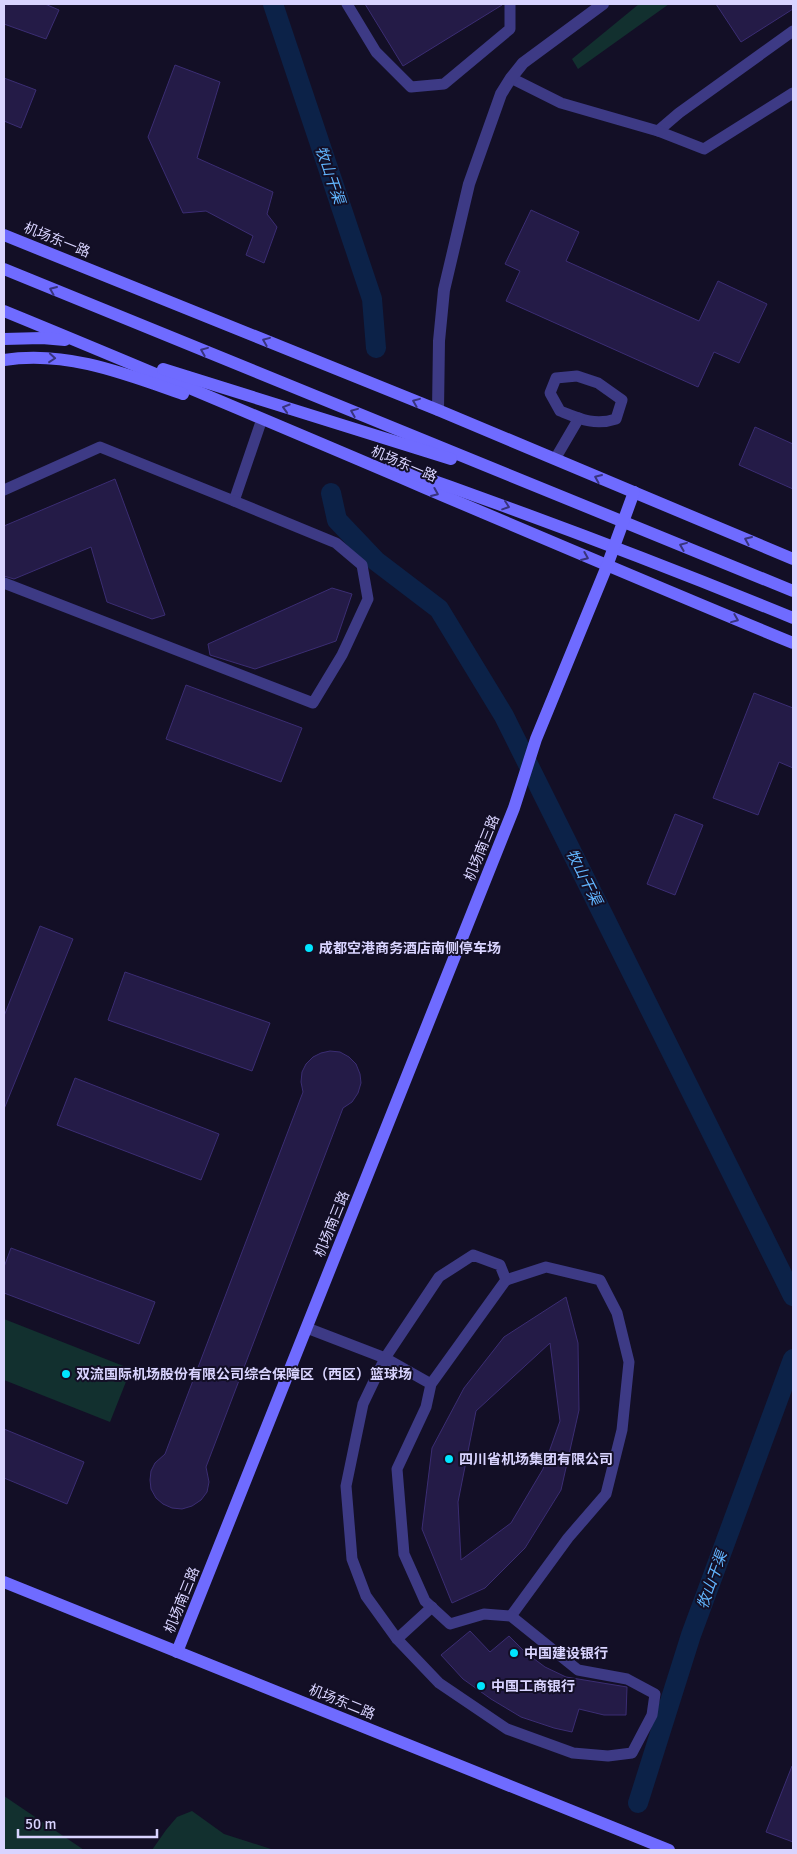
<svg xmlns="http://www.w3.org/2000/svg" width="797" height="1854" font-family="Signika,'Noto Sans SC',sans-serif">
<rect width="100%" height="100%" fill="#130f26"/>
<g fill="#12302f">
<path d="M 639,4 L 669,4 L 578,69 L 572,59 Z"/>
<path d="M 4,1319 L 131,1369 L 110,1422 L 4,1380 Z"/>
<path d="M 4,1796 L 84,1850 L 4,1850 Z"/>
<path d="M 192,1811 L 224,1834 L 274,1850 L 152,1850 L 166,1830 L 177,1817 Z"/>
</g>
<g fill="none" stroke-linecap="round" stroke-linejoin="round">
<g stroke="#0c2248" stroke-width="20">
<path d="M 273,4 L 372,299 L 376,348"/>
<path d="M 331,493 L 337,520 L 376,561 L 439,609 L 504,716 L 793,1296"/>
<path d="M 638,1803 L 691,1635 L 793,1359"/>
</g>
</g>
<g fill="#241b47" stroke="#3b2d73" fill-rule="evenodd">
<path d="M 4,4 L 45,4 L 59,10 L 46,39 L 4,24 Z"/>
<path d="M 365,4 L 503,4 L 502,5 L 403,66 Z"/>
<path d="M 716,4 L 793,4 L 793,9 L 741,42 Z"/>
<path d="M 175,65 L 220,82 L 197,158 L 273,192 L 267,214 L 277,227 L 264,263 L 246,255 L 253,236 L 206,211 L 183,213 L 148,137 Z"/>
<path d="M 4,78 L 36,90 L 21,128 L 4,121 Z"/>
<path d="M 531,210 L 579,232 L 566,261 L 699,321 L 718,281 L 767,304 L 739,363 L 714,352 L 698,387 L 506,301 L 520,271 L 505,264 Z"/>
<path d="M 755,427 L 793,444 L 793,489 L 739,465 Z"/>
<path d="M 115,479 L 165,615 L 152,619 L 107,602 L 91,547 L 14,579 L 4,576 L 4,526 Z"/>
<path d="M 332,588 L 352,594 L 336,641 L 255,669 L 210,655 L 208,644 Z"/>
<path d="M 186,685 L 302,728 L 281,782 L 166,739 Z"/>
<path d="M 754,693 L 793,708 L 793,768 L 779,762 L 758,815 L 713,798 Z"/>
<path d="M 675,814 L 703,825 L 675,895 L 647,884 Z"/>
<path d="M 40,926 L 73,939 L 4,1109 L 4,1016 Z"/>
<path d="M 125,972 L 270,1023 L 252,1071 L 108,1020 Z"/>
<path d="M 330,1051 L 340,1052 L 349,1057 L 356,1064 L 360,1074 L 361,1083 L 358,1093 L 352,1102 L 343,1108 L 206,1467 L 209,1482 L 207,1492 L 201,1500 L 192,1506 L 182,1509 L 172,1508 L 163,1504 L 156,1498 L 151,1489 L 150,1480 L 151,1471 L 155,1463 L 165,1454 L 303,1092 L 301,1082 L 302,1072 L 306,1064 L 313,1057 L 321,1053 Z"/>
<path d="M 75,1078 L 219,1134 L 201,1180 L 57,1125 Z"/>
<path d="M 11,1248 L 155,1302 L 139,1344 L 4,1293 L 4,1267 Z"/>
<path d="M 566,1297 L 578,1343 L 579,1410 L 561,1490 L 525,1548 L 485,1588 L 452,1603 L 422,1529 L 432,1448 L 464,1388 L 504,1337 ZM 550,1343 L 560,1421 L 543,1469 L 511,1523 L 461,1560 L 458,1502 L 476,1411 Z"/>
<path d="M 4,1429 L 84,1462 L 67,1504 L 4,1478 Z"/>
<path d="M 470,1631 L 490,1652 L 509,1636 L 525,1652 L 545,1667 L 566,1677 L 627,1687 L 626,1715 L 604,1715 L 579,1709 L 572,1732 L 554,1728 L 521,1717 L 491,1699 L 463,1679 L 441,1655 Z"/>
<path d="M 792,1766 L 793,1766 L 793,1842 L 766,1832 Z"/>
</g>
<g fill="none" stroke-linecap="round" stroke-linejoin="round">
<g stroke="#3d3a85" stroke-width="11">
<path d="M 347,4 L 376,52 L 411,87 L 444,84 L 510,29 L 510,4"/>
<path d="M 511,78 L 561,103 L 658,131 L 679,113 L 793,31"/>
<path d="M 658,131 L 704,149 L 793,93"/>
<path d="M 577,376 L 598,383 L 622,400 L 616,419 C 595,426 580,419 560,411 L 550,393 L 556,378 Z"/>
<path d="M 555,459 L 579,418"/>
<path d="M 4,490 L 100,447 L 234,501 L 262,419"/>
<path d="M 4,583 L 313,703 L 342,655 L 368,599 L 362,565 L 336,543 L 234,501"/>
<path d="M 506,1280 L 546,1267 L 600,1280 L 617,1313 L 629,1362 L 622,1430 L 606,1494 L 568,1538 L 511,1616"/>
<path d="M 307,1328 L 385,1358 L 363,1404 L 346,1486 L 352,1559 L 366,1596 L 397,1639 L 439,1683 L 507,1729 L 573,1753 L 608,1756 L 632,1753 L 652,1715 L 655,1694 L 627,1679 L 578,1670 L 511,1616 L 484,1614 L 450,1624 L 425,1601 L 404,1554 L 397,1469 L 426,1407 L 431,1384 L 385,1358 L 439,1277 L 473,1255 L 500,1265 L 506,1280 L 431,1384"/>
<path d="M 397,1639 L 432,1607"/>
</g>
<path stroke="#3d3a85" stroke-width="12" d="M 438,410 L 439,341 L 444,290 L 469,184 L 501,94 L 511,78 L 523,63 L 603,4"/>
<g stroke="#6f6bff" stroke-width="12">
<path d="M 4,235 L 438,410 L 793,559"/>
<path d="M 4,269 L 793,591"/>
<path d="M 4,311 C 268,419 529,534 793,643"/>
<path d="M 4,339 L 42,338 L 65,340"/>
<path d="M 4,360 C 66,350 126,374 183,394"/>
<path d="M 163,369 L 451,459"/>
<path d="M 391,466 C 527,513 661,564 793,618"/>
<path d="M 4,1582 L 669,1850"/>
<path d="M 177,1652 L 514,808 L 536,739 L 607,566 L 634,492"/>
</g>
</g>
<defs><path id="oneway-chevron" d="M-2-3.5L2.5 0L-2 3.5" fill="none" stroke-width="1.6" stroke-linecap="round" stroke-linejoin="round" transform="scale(1.25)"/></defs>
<g stroke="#38347d">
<use href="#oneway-chevron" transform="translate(53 290) rotate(-157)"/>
<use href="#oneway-chevron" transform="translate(266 341) rotate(-158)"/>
<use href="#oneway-chevron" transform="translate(204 351) rotate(-158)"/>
<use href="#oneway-chevron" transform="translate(52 358) rotate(5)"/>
<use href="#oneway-chevron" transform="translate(416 402) rotate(-158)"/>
<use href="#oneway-chevron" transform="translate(286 408) rotate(-163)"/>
<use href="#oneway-chevron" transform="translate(354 412) rotate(-158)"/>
<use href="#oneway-chevron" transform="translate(598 478) rotate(-157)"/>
<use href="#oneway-chevron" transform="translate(435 493) rotate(23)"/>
<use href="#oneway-chevron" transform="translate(506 506) rotate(19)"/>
<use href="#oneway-chevron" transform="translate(748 540) rotate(-157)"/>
<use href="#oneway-chevron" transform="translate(683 546) rotate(-158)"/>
<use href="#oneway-chevron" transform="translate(585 557) rotate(23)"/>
<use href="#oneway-chevron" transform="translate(735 619) rotate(22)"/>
</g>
<g fill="#00e5ff" stroke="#130f26" stroke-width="2">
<circle cx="309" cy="948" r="5"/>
<circle cx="66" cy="1374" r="5"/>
<circle cx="449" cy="1459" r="5"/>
<circle cx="514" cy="1653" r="5"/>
<circle cx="481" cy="1686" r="5"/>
</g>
<g text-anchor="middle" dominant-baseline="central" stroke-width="4" stroke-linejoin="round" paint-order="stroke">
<g font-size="14" fill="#d9d4ff" stroke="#130f26">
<text transform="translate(57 240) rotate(22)">机场东一路</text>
<text transform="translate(404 464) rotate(23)">机场东一路</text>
<text transform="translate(482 848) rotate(-68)">机场南三路</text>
<text transform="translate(332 1224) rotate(-68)">机场南三路</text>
<text transform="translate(182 1600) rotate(-68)">机场南三路</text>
<text transform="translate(342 1702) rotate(22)">机场东二路</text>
</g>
<g font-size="14" font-weight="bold" fill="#d9d4ff" stroke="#130f26" text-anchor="start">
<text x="319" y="948">成都空港商务酒店南侧停车场</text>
<text x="76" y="1374">双流国际机场股份有限公司综合保障区（西区）篮球场</text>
<text x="459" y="1459">四川省机场集团有限公司</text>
<text x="524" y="1653">中国建设银行</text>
<text x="491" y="1686">中国工商银行</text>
</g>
<g font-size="15" font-style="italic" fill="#62b6ff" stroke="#130f26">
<text transform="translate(330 175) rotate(71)">牧山干渠</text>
<text transform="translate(584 877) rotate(63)">牧山干渠</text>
<text transform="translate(712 1580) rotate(-70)">牧山干渠</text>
</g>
</g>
<rect width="797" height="1854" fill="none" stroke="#d9d4ff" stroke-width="10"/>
<path d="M18 1829v8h139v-8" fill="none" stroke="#d9d4ff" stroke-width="2.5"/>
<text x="25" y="1829" font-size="15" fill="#d9d4ff" stroke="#130f26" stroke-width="4" paint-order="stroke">50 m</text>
</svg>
